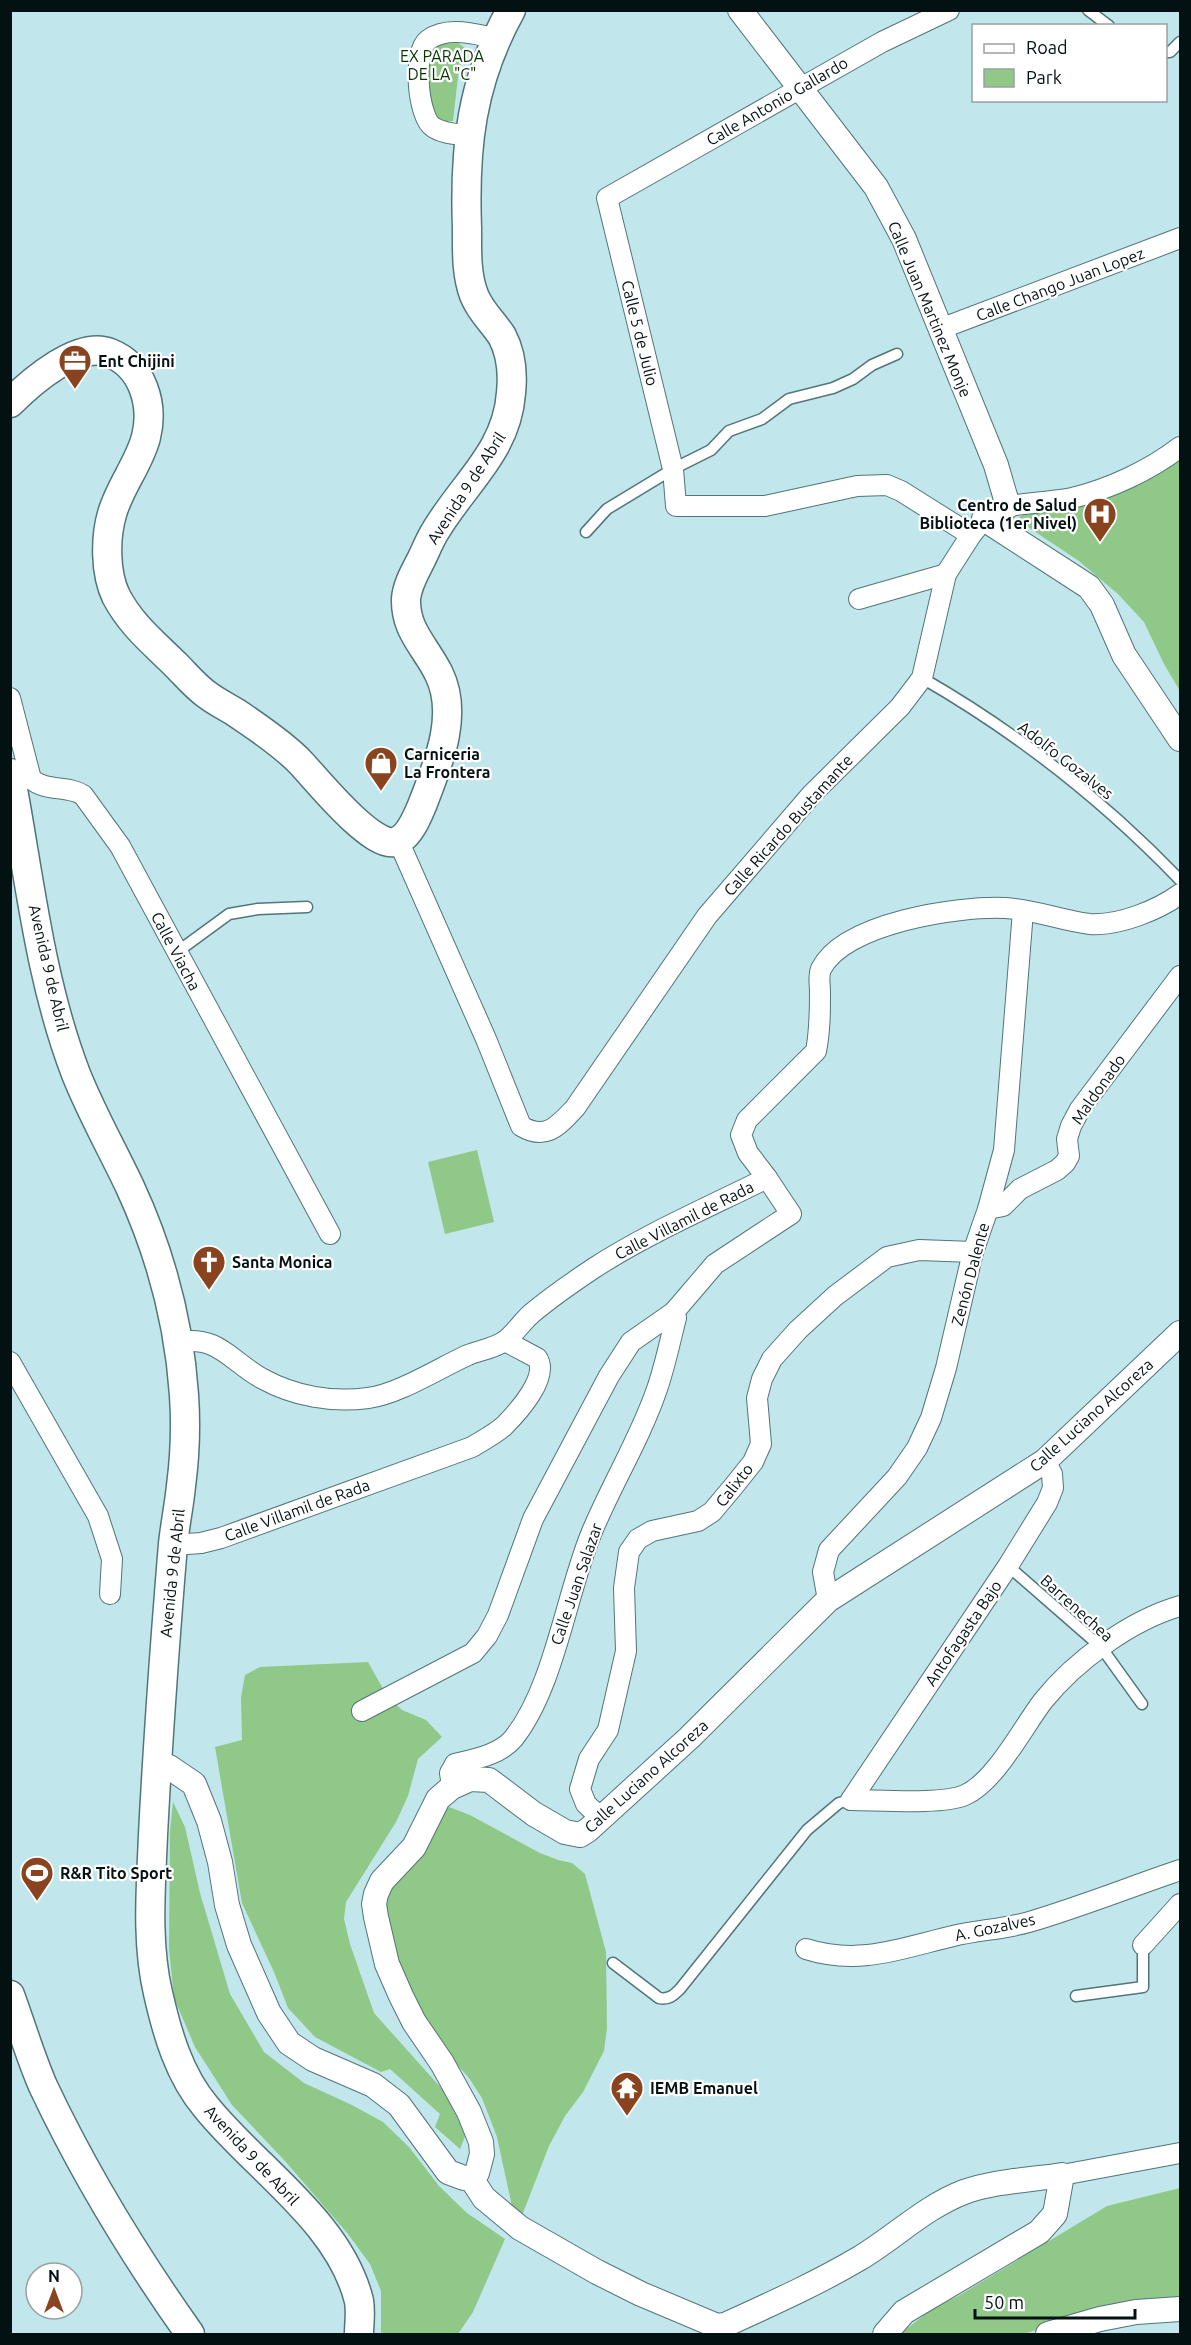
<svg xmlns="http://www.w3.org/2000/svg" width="1191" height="2345" font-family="Ubuntu,sans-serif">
<rect width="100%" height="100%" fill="#c1e7ec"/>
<g fill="#8fc887">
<path d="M 458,43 L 465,48 L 458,77 L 453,121 L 436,122 L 432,120 L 425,70 L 434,44 Z"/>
<path d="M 1180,456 L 1180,691 L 1164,664 L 1144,622 L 1118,594 L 1079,561 L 1016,519 L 1036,506 Z"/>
<path d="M 477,1150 L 494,1222 L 445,1234 L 428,1162 Z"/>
<path d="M 368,1662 L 387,1696 L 402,1710 L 426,1720 L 442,1737 L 418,1759 L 408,1796 L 396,1822 L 346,1902 L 344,1919 L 350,1944 L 374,2013 L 442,2089 L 466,2134 L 460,2149 L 435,2127 L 440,2114 L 390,2069 L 381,2072 L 315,2037 L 288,2008 L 274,1972 L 242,1903 L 215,1747 L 242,1740 L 241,1697 L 245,1675 L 260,1667 Z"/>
<path d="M 173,1802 L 185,1827 L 200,1893 L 230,1994 L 264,2052 L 304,2083 L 352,2105 L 383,2122 L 409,2147 L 439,2186 L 467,2213 L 505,2239 L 473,2312 L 458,2334 L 381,2334 L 381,2291 L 370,2264 L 348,2234 L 285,2161 L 232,2105 L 195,2047 L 174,1998 L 169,1948 L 170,1831 Z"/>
<path d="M 449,1807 L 470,1815 L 540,1853 L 558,1860 L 572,1863 L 585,1874 L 606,1952 L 607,2029 L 604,2051 L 583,2092 L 565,2116 L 549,2146 L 523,2213 L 519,2216 L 513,2211 L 497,2137 L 482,2098 L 469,2078 L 446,2052 L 372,1944 L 364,1923 L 364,1912 L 433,1811 Z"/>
<path d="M 1180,2188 L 1180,2297 L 1116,2306 L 1023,2334 L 900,2334 L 932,2309 L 960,2295 L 1107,2206 Z"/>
</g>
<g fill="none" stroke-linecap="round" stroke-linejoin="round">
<g stroke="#527579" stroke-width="13">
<g id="service">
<path d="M 1088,10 L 1109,26"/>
<path d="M 1166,52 L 1170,52 L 1180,42"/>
<path d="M 586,532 L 607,509 L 673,469 L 711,450 L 729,431 L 762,419 L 789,399 L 833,388 L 853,379 L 872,365 L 897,354"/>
<path d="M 922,678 C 1016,732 1105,802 1180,880"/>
<path d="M 177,952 L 229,914 L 258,909 L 307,907"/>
<path d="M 1008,1566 L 1101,1647 L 1142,1704"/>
<path d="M 613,1963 L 659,1998 C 669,2000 674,1995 680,1989 L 807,1830 L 839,1803 L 851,1800"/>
<path d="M 1076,1996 L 1143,1987 L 1143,1945"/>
</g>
</g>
<g stroke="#527579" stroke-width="22">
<g id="minor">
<path d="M 949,10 L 882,42 L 607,198 L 673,469 L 676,506 L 765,506 L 857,486 L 887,485 L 901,491 L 971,535"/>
<path d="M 470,136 C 458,134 443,134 433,127 C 418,118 412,52 428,40 C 447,26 474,34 495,38"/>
<path d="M 940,329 L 1180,238"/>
<path d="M 1008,506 C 1029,503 1051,502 1072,498 C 1110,489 1150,470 1180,447"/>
<path d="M 859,599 L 946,574"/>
<path d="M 10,698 L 31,779 C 46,792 67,785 83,795 L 120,846 L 330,1234"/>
<path d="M 398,840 L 486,1039 L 521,1126 C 546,1141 558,1126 575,1108 L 707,916 L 812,794 L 900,707 L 922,678 L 946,574 L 971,535 L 984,519"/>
<path d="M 988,1209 L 1003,1206 L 1020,1189 L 1057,1170 L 1065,1163 L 1069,1156 L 1067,1139 L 1071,1126 L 1080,1109 L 1180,976"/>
<path d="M 179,1342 C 219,1335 231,1362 263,1379 C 294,1396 332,1403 368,1398 C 399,1394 439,1368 468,1355 C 480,1350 496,1348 506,1340 C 515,1333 522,1322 531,1314 C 550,1298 573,1282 594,1268 C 648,1233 709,1207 767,1178 L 748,1153 L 741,1135 L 747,1120 L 816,1051 C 820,1031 820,1012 820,992 C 820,985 818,976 821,969 C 844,923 957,906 1005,908 C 1034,909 1062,921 1090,924 C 1119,926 1158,910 1180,894"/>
<path d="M 10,1362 L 98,1516 L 112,1559 L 110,1594"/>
<path d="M 173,1545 L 201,1543 L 221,1538 L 472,1447 C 483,1440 494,1435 504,1426 C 517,1413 550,1377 537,1358 L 505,1341"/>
<path d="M 828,1600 L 823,1572 L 829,1550 L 897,1477 L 917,1448 L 931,1418 L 946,1368 L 973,1252 L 988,1209 L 1004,1150 L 1023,911"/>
<path d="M 362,1711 L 473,1653 L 487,1636 L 498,1615 L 533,1519 L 609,1376 L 631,1342 L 674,1312 L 715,1264 L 791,1214 L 767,1178"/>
<path d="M 452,1787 L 450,1773 L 455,1764 C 475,1759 499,1755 513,1739 C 554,1688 566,1595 591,1534 C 611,1485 640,1439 657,1389 C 665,1366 670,1341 676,1318 L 674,1312"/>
<path d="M 851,1800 C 879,1800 942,1805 965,1795 C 995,1782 1023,1727 1043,1701 C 1075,1661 1131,1620 1180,1606"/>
<path d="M 851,1800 L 1008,1566 L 1047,1503 L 1053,1488 L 1052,1474 L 1045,1461"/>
<path d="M 601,1818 L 586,1804 L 580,1789 L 589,1759 L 608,1730 L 626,1651 L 624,1588 L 629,1552 L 638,1539 L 652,1531 L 698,1521 L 712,1512 L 733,1487 L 753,1462 L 761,1444 L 757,1398 L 762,1379 L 772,1359 L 798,1330 L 835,1296 L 887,1257 L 919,1250 L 973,1252"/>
<path d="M 1143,1945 L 1180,1904"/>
<path d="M 806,1949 C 859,1966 902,1948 953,1936 C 978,1930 1005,1929 1029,1922 C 1080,1907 1130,1887 1180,1870"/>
<path d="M 1062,2175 L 1180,2153"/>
</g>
</g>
<g stroke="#527579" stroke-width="26">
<g id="tertiary">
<path d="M 740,10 L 876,187 L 904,239 L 996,465 L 1008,506 L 984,519 L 1089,587 L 1102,605 L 1124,655 L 1180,739"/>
<path d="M 156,1763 L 169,1767 L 194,1784 L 209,1821 L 220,1862 L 227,1905 L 239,1945 L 269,2013 L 289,2043 L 313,2059 L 373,2085 L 399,2105 L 448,2172 L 464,2178 L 471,2178 L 477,2173 L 482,2154 L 481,2142 L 469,2112 L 442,2063 L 414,2022 L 401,1996 L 387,1964 L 376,1917 L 374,1904 L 376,1894 L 382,1881 L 414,1847 L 438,1799 L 452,1787 L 470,1779 L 489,1780 L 534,1814 L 565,1832 L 580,1835 L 588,1830 L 689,1738 L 828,1600 L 1045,1461 L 1180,1333"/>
<path d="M 471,2178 L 484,2198 L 520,2228 L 597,2272 L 641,2294 L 717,2326 L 725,2325 C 771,2304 816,2284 860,2258 C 895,2237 925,2207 964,2192 C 994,2181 1030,2180 1062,2175 L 1055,2214 L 1039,2232 L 904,2312 L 885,2334"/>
<path d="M 1048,2334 L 1100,2319 L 1136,2312 L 1180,2309"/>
</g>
</g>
<g stroke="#527579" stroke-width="31">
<g id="secondary">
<path d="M 10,403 C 31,382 79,340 110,353 C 143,366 154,405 146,437 C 140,462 119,488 112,514 C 105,538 105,573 116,596 C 131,625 154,643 176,665 C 186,675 195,686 206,694 C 215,701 225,706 235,712 C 253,724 286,747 301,763 C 316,779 371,847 394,842 C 409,839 418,815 423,803 C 438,764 459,715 439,674 C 426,647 405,631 406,599 C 407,585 415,572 421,560 C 426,550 430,539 436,530 C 464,483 507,451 511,393 C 513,374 511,353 502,336 C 493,322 480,311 474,295 C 466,274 467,250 467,228 C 464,148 471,82 511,10"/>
<path d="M 10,773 C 29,873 39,978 76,1074 C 91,1112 112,1149 130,1187 C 161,1254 179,1321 184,1395 C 186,1425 185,1456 181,1486 C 179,1506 175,1525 173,1544 C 165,1641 158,1738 153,1835 C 151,1887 146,1942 158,1993 C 167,2033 179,2075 206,2107 C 255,2168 340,2222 359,2301 C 361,2312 359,2324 359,2334"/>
<path d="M 10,1995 C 21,2025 30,2056 43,2086 C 84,2173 134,2255 190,2334"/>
</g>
</g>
<use href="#service" stroke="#fff" stroke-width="10"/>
<use href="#minor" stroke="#fff" stroke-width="20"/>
<use href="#tertiary" stroke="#fff" stroke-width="24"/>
<use href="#secondary" stroke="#fff" stroke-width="28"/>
</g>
<defs>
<g id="office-pin" transform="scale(1.725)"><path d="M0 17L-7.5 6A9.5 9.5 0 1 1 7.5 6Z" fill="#89431e" stroke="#fff"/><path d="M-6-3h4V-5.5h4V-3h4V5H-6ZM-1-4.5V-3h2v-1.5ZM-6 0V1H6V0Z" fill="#fff"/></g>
<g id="hospital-pin" transform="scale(1.725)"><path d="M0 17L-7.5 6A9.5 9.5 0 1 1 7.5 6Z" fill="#89431e" stroke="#fff"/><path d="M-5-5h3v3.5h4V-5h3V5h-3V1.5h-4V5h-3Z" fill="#fff"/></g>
<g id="shop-pin" transform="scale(1.725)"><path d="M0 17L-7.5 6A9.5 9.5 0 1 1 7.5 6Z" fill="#89431e" stroke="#fff"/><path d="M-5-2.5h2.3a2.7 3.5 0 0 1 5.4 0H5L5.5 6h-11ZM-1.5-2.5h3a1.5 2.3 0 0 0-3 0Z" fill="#fff"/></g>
<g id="church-pin" transform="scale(1.725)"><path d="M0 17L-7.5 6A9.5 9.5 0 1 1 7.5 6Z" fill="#89431e" stroke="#fff"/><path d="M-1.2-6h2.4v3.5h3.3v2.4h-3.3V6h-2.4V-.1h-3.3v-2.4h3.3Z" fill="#fff"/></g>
<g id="stadium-pin" transform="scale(1.725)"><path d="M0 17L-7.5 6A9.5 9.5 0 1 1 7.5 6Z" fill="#89431e" stroke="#fff"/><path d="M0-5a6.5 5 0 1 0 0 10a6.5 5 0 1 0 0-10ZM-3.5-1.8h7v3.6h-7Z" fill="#fff"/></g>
<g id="temple-pin" transform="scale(1.725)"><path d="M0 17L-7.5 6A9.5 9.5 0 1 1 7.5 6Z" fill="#89431e" stroke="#fff"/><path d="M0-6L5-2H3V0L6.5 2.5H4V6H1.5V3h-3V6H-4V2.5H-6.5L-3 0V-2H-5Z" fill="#fff"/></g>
</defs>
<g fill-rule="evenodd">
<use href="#office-pin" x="75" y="361"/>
<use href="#hospital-pin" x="1100" y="514"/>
<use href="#shop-pin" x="381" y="763"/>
<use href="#church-pin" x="209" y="1262"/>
<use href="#stadium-pin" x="37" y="1873"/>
<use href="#temple-pin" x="627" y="2088"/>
</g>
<g text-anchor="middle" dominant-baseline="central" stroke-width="4.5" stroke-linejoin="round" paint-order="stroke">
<g font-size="16" fill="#093505" stroke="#fff">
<text x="442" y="56">EX PARADA<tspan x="442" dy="18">DE LA "C"</tspan></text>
</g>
<g font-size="16" fill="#041112" stroke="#fff">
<text transform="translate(777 101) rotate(-30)">Calle Antonio Gallardo</text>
<text transform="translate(1060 284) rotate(-21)">Calle Chango Juan Lopez</text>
<text transform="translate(930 309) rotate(67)">Calle Juan Martinez Monje</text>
<text transform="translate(640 333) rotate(76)">Calle 5 de Julio</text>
<text transform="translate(466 488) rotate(-57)">Avenida 9 de Abril</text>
<text transform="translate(1066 760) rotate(38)">Adolfo Gozalves</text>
<text transform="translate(788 825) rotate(-48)">Calle Ricardo Bustamante</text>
<text transform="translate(176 951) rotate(62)">Calle Viacha</text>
<text transform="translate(49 968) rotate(77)">Avenida 9 de Abril</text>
<text transform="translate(1098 1089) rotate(-55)">Maldonado</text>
<text transform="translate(684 1220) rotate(-27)">Calle Villamil de Rada</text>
<text transform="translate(970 1274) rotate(-75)">Zenón Dalente</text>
<text transform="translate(1091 1415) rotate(-42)">Calle Luciano Alcoreza</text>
<text transform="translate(734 1485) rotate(-52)">Calixto</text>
<text transform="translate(297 1510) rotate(-20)">Calle Villamil de Rada</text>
<text transform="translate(172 1573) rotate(-84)">Avenida 9 de Abril</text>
<text transform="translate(576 1584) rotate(-71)">Calle Juan Salazar</text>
<text transform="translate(1077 1608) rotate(42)">Barrenechea</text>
<text transform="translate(963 1633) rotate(-56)">Antofagasta Bajo</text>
<text transform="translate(646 1776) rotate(-42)">Calle Luciano Alcoreza</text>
<text transform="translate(995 1927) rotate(-12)">A. Gozalves</text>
<text transform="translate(252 2155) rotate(47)">Avenida 9 de Abril</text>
</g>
<g font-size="16" font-weight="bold" fill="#041112" stroke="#fff" text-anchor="start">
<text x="98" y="361">Ent Chijini</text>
<text x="1077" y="505" text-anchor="end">Centro de Salud<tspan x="1077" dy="18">Biblioteca (1er Nivel)</tspan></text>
<text x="404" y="754">Carniceria<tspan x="404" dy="18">La Frontera</tspan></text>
<text x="232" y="1262">Santa Monica</text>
<text x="60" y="1873">R&amp;R Tito Sport</text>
<text x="650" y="2088">IEMB Emanuel</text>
</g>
</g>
<rect width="1191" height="2345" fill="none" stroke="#041112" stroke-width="24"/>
<rect x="972" y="24" width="195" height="78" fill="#ffffff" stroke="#9ba0a0" stroke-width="1.5"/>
<rect x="984" y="44" width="30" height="9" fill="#ffffff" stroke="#9ba0a0" stroke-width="1.5"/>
<text x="1026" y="54" font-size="18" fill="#041112">Road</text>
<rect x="984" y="69" width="30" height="18" fill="#8fc887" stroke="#9ba0a0" stroke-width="1.5"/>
<text x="1026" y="84" font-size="18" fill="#041112">Park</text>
<g transform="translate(54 2291)"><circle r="28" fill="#ffffff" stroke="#9ba0a0" stroke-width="1.5"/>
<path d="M0-4.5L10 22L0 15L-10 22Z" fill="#89431e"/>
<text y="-9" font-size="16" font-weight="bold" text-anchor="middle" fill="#041112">N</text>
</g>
<path d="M975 2309v9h160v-9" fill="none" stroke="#041112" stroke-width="3"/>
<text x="984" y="2309" font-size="18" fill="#041112" stroke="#ffffff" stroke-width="4.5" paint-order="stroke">50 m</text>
</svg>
